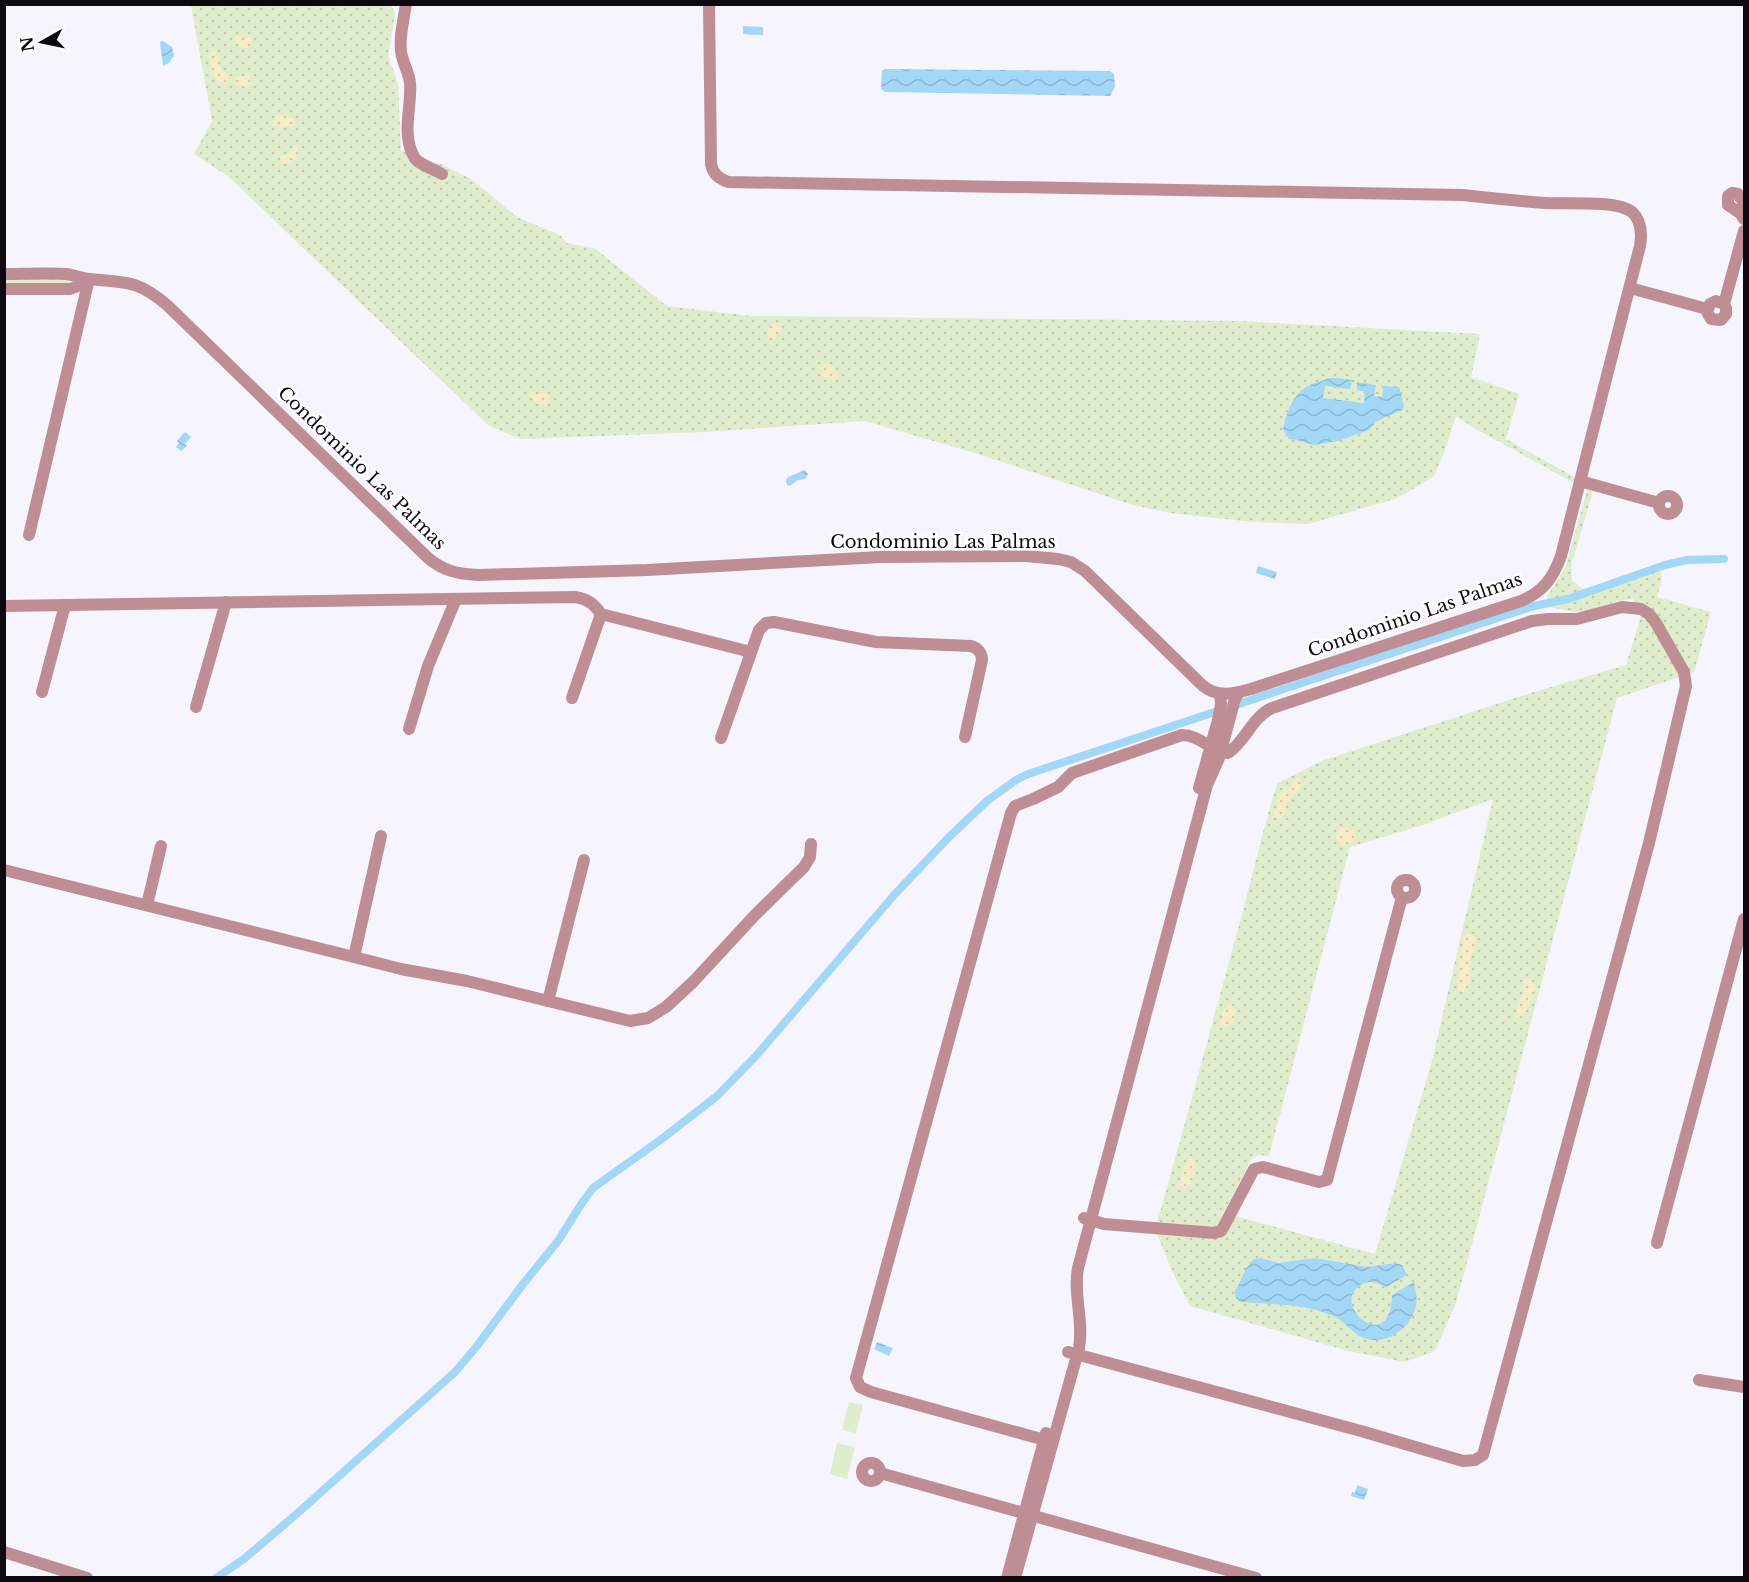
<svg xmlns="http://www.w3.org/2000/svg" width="1749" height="1582" font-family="'Libre Baskerville',serif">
<defs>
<pattern id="grass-dots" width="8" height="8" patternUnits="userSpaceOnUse" patternTransform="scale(1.5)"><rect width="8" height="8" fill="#dfedcc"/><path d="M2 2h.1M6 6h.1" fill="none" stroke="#becaae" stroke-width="1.8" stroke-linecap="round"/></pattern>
<pattern id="sand-dots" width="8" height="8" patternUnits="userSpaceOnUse" patternTransform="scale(1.5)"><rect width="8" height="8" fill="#f6ecc7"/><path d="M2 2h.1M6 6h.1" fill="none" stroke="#d2c9aa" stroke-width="1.8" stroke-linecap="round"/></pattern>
<pattern id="water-waves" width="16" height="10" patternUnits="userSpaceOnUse" patternTransform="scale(1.5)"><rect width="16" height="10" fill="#a2d7f7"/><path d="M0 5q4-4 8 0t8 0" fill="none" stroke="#8ab7d3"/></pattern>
</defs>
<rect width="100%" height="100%" fill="#f6f4fc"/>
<g fill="url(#grass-dots)">
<path d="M 191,5 L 391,5 L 395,14 L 388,56 L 398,84 L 401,151 L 443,165 L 471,179 L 517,217 L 555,233 L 561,236 L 566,243 L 594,248 L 667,306 L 751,316 L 1240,321 L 1480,334 L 1471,377 L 1519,394 L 1506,439 L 1594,488 L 1571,566 L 1572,581 L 1583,589 L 1661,571 L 1662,580 L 1657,597 L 1711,612 L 1694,672 L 1617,698 L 1472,1244 L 1456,1303 L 1435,1351 L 1405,1362 L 1349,1351 L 1190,1306 L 1172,1271 L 1157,1234 L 1219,1239 L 1225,1235 L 1235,1216 L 1375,1254 L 1432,1061 L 1493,799 L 1420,826 L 1350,847 L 1269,1156 L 1259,1155 L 1252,1158 L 1216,1228 L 1157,1223 C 1187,1117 1216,1010 1245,903 C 1256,863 1264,824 1277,784 L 1321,761 L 1534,692 L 1626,665 L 1641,616 L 1633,599 L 1618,601 L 1580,613 L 1549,607 L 1547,597 L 1566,566 L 1587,490 L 1474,428 L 1456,416 L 1444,453 L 1434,476 L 1398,498 L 1308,524 L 1254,522 L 1170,513 L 1133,505 L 968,451 L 865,421 L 705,432 L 521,439 L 489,426 L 229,177 L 194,154 L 212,121 Z"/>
<path d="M 4,278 L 66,278 L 71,282 L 71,284 L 5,287 Z"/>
</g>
<g fill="url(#sand-dots)">
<path d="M 239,36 L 242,38 L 251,38 L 252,43 L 248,49 L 237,45 L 235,37 Z"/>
<path d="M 215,51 C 220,56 218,61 221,68 C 224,73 228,73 229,79 L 226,83 C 212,82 210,67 209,55 Z"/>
<path d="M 247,75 L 251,78 L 251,84 L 245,87 L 236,86 L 233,83 L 235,78 L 240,76 Z"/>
<path d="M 281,115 L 285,115 L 294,119 L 295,126 L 277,127 L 273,125 L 272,121 Z"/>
<path d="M 296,146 L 299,151 L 291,162 L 284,164 L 280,162 L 280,156 L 289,154 Z"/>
<path d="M 775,323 L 781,323 L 782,329 L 775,338 L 770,340 C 765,331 767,327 775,323 Z"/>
<path d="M 825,364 L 830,364 L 837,373 L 837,377 L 833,380 L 820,375 L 820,368 Z"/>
<path d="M 531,392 L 548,394 L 549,401 L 546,405 L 536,403 L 529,396 Z"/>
<path d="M 1298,777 L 1301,779 L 1301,787 L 1287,802 L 1284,816 L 1281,818 L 1275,818 L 1274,811 C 1280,805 1277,799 1281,792 L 1290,788 L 1292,786 L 1292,782 Z"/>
<path d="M 1343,827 L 1349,828 L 1356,834 C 1354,842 1351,844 1343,846 L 1336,838 L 1340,829 Z"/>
<path d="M 1468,933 L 1474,935 L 1476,939 L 1476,944 L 1471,957 L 1470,982 L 1468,988 L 1462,993 L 1458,990 L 1459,960 L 1463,937 Z"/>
<path d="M 1529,978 L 1534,980 C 1538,992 1527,1008 1522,1018 L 1515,1017 C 1516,1010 1520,1004 1522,996 C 1524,990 1522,986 1524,980 Z"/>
<path d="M 1230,1004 L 1233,1005 L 1236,1009 C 1235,1018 1234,1026 1223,1027 L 1220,1022 C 1221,1014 1224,1009 1230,1004 Z"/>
<path d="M 1191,1158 L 1196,1164 C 1195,1172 1193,1183 1185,1188 L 1180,1186 L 1179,1182 L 1186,1163 Z"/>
</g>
<g fill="#dfedcc">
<path d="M 849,1402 L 863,1405 L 856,1433 L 842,1430 Z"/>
<path d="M 837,1443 L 855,1447 L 847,1479 L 830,1474 Z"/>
</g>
<g fill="url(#water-waves)">
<path d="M 743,26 L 763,27 L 763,35 L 743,34 Z"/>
<path d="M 163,41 L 172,47 L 174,56 L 169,63 L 163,66 L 160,42 Z"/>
<path d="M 886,69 L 1110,71 L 1114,74 L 1115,87 L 1110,96 L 885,92 L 881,89 L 882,71 Z"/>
<path d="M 1329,378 L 1338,378 L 1352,380 L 1350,389 L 1325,386 L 1323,398 L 1364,403 L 1365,392 L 1357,390 L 1357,382 L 1376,385 L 1374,396 L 1382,397 L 1384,386 L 1399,387 L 1404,406 L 1402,410 L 1377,421 L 1369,430 L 1338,441 L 1314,445 L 1297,440 L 1289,439 L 1283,429 C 1286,414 1292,396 1306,387 C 1313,383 1322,381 1329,378 Z"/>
<path d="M 185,432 L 191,437 L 185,444 L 187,446 L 181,451 L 176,447 L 179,443 L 177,441 Z"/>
<path d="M 805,470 L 808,474 L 805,479 L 798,480 L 790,486 L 787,485 L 786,480 L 788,477 Z"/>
<path d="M 1258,566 L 1277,572 L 1275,579 L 1256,573 Z"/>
<path d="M 1261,1258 L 1278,1263 L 1315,1258 L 1367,1267 L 1396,1263 L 1402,1265 L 1407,1275 L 1386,1287 C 1378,1282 1368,1279 1359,1286 C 1331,1306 1391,1357 1392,1295 L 1414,1282 C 1415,1290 1418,1297 1416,1305 C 1412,1326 1389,1345 1367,1339 C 1355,1336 1348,1325 1337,1318 C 1332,1315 1325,1313 1320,1311 C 1293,1304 1268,1304 1241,1302 L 1236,1298 L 1235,1291 C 1242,1280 1244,1268 1254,1259 Z"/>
<path d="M 877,1342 L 893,1348 L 889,1356 L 874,1349 Z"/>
<path d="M 1357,1485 L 1368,1489 L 1364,1500 L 1351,1496 L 1352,1492 L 1355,1493 Z"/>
</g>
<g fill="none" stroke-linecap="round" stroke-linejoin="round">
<path stroke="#a2d7f7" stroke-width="8" d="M 216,1578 L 244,1559 L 300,1511 L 455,1372 L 477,1346 L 523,1284 L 558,1241 L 582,1203 L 593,1188 L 663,1138 L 717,1096 L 755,1057 L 895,894 L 949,837 L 987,801 L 1016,780 L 1028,774 L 1534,606 L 1568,599 L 1665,565 L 1687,560 L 1724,559"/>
<g stroke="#bf8e94" stroke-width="12">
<path d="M 406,4 C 404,19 399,36 401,51 C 402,62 409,72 410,83 C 412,107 401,133 414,157 C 419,165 434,169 442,174"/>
<path d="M 1744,203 L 1738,194 L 1732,193 L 1728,196 L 1728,205 L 1740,213 L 1744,219"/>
<path d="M 4,274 C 25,274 46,273 66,274 C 74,275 81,278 89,279 C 126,283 136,279 167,305 L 427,557 C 443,571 457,574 479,575 L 647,570 L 880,557 L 1026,556 L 1058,559 L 1071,562 L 1085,571 L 1202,685 C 1217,698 1233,694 1251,689 L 1521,601 C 1543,592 1553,578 1561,556 L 1640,246 C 1642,234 1642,221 1632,212 C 1617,200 1565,204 1545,203 C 1517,201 1490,198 1462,195 L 728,182 C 718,178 713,174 711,164 L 709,4"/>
<path d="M 1630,288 L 1707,309"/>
<path d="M 4,289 L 70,289 L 78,286 L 89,279"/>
<path d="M 1724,304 L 1716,301 L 1710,304 L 1707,312 L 1711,319 L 1721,320 L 1726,314 L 1726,308 L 1724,304 L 1744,231"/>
<path d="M 1580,481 L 1659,503"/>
<circle cx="1668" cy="505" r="9"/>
<path d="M 29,535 L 89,279"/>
<path d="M 4,606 L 575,597 C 588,599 594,604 601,614 L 751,652"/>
<path d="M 42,692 L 65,605"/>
<path d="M 572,698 L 601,614"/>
<path d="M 196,707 L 226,602"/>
<path d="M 409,729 L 428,666 L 456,599"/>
<path d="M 721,738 L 759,630 L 766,623 L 774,622 L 876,642 L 971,646 C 978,648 982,653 982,660 L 965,737"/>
<path d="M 1199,788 L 1218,720 L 1221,704 L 1220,694"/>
<path d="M 4,870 L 354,957 L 401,969 L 467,981 L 630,1021 L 648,1018 L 666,1007 L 693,982 L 755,915 L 804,867 L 810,857 L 811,844"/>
<circle cx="1406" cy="889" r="9"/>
<path d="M 147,905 L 161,846"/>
<path d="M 354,957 L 381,836"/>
<path d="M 548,1001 L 584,860"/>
<path d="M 1084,1218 L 1104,1224 L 1215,1233 L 1221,1231 L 1224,1226 L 1254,1169 L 1263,1167 L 1319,1182 L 1327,1180 L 1402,897"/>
<path d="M 1657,1243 L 1744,919"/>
<path d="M 1699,1380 L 1744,1387"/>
<path d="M 1052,1442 L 871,1392 L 860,1387 L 856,1378 L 1011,813 L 1015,806 L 1033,799 L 1058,787 L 1072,773 L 1182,735 C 1200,735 1212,752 1228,753 C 1246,741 1252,717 1272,708 L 1532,621 L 1548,619 L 1577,619 L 1622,607 L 1641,609 L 1649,614 L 1656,623 L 1684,672 L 1686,686 L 1649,843 L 1483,1455 L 1475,1460 L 1463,1461 L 1361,1431 L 1068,1352"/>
<circle cx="871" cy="1472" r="9"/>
<path d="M 880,1473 L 1256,1578"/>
<path d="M 4,1552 L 87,1578"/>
<path d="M 1007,1578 L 1046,1433"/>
<path d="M 1015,1578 L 1079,1348 C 1084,1322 1073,1294 1078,1268 L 1207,785 L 1219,758 L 1235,699 L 1239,692"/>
</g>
</g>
<g text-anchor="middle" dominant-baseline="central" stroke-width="5" stroke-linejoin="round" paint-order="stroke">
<g font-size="18" fill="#0c0a10" stroke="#fff">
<text transform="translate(362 468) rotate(44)">Condominio Las Palmas</text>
<text x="943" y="542">Condominio Las Palmas</text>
<text transform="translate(1415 615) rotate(-19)">Condominio Las Palmas</text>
</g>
</g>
<rect width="1749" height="1582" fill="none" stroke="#0c0a10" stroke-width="12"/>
<g transform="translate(42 42) rotate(261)" stroke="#ffffff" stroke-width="4.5" paint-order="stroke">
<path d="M0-4.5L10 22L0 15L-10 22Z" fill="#0c0a10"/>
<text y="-9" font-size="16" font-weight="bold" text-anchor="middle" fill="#0c0a10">N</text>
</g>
</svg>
